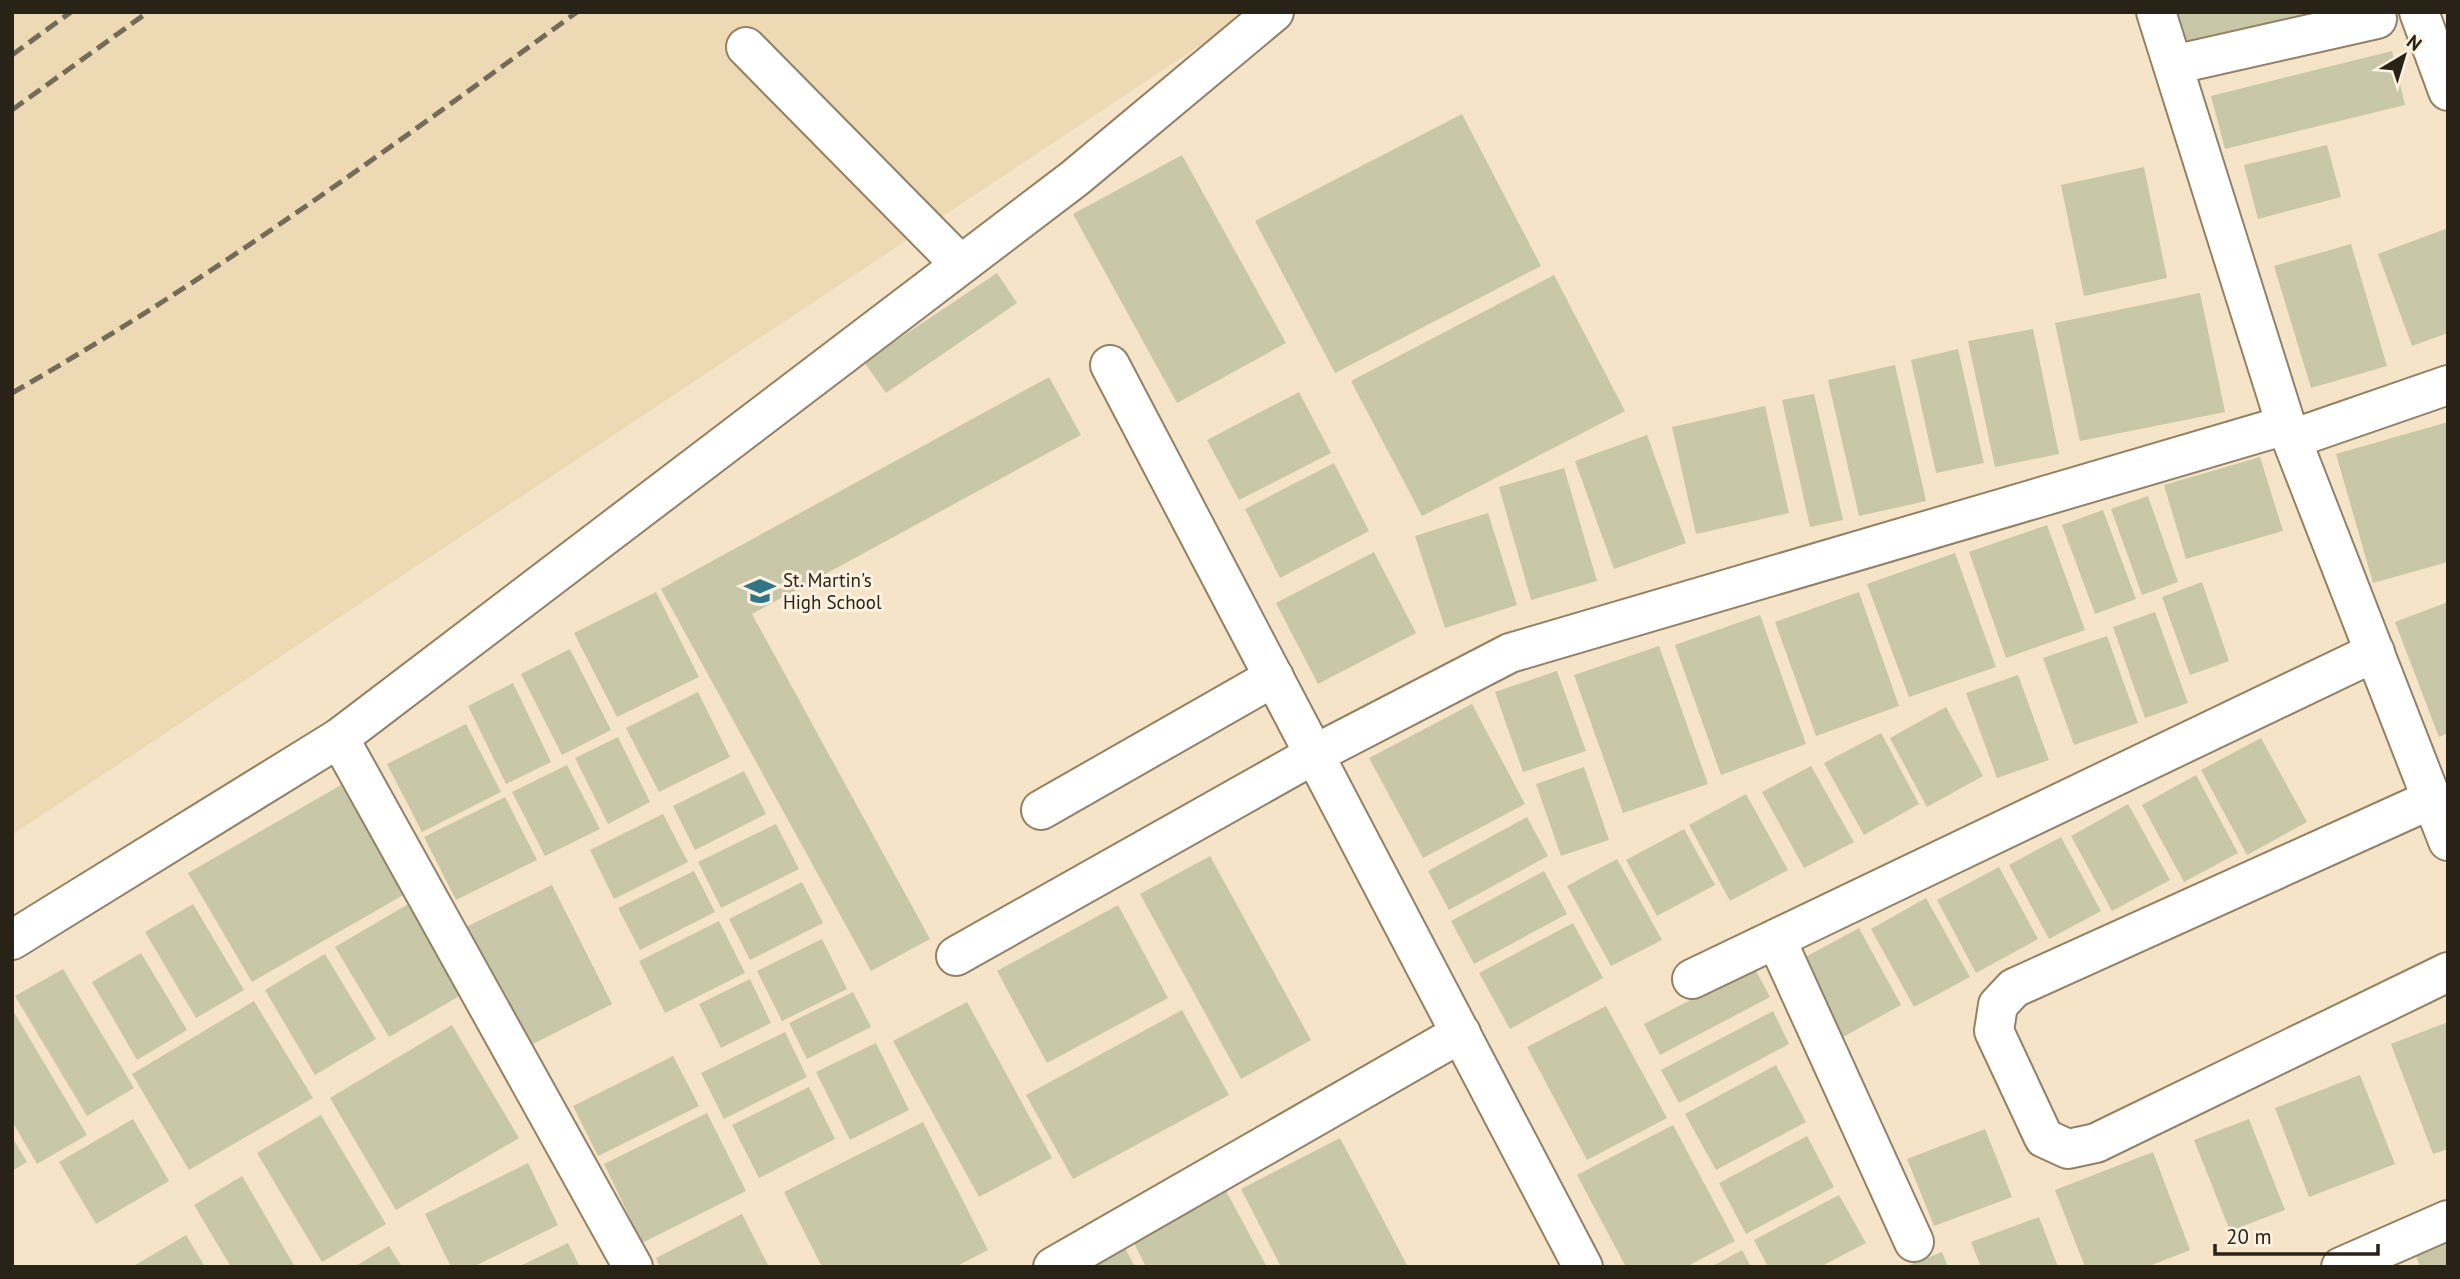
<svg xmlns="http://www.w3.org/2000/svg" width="2460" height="1279" font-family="'PT Sans',sans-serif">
<rect width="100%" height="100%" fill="#f5e4c7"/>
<path fill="#eed9b5" d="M 12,12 L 1250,12 L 12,835 Z"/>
<g fill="#c8c8a8">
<path d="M 2178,12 L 2365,12 L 2190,57 Z"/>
<path d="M 2392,51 L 2405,105 L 2225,149 L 2211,96 Z"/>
<path d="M 1462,114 L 1541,266 L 1335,373 L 1255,221 Z"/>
<path d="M 2327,145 L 2341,197 L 2258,219 L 2244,165 Z"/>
<path d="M 1182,155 L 1286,343 L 1177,403 L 1073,214 Z"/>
<path d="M 2144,167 L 2167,278 L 2084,296 L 2061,185 Z"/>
<path d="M 2448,228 L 2448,333 L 2412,346 L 2378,254 Z"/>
<path d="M 2351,244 L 2387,366 L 2311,388 L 2274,266 Z"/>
<path d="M 997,273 L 1017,303 L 886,393 L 864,362 Z"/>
<path d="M 1554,275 L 1625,411 L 1422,516 L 1351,381 Z"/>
<path d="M 2200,293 L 2225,412 L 2080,441 L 2055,323 Z"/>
<path d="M 2033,329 L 2059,454 L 1995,467 L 1968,341 Z"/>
<path d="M 1958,349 L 1984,463 L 1936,473 L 1911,360 Z"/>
<path d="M 1895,365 L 1926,501 L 1859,516 L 1828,380 Z"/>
<path d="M 1049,377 L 1081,435 L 752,614 L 930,939 L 871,971 L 661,589 Z"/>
<path d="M 1299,392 L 1331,453 L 1239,500 L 1207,440 Z"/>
<path d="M 1814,394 L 1843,520 L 1810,527 L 1782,400 Z"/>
<path d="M 1765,406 L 1789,513 L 1696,534 L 1672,427 Z"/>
<path d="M 2448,422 L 2448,562 L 2373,583 L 2336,454 Z"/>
<path d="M 1647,435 L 1686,543 L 1614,569 L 1575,461 Z"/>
<path d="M 2260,457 L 2283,531 L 2186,559 L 2164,485 Z"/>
<path d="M 1334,463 L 1369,531 L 1280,578 L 1245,509 Z"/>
<path d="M 1564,468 L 1597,581 L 1531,600 L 1499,487 Z"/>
<path d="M 2148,496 L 2178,582 L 2142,595 L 2111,509 Z"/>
<path d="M 2103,510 L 2136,599 L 2095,614 L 2062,525 Z"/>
<path d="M 1488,513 L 1517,605 L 1445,628 L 1415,536 Z"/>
<path d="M 2047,525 L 2085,630 L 2006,658 L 1969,552 Z"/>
<path d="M 1374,552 L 1416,633 L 1318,684 L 1276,603 Z"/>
<path d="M 1955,553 L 1996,667 L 1909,697 L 1867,584 Z"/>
<path d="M 2202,582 L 2229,661 L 2190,675 L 2162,597 Z"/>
<path d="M 656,592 L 699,677 L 617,717 L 574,633 Z"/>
<path d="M 1859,592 L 1899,706 L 1816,736 L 1775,622 Z"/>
<path d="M 2448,602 L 2448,733 L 2439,737 L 2395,622 Z"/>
<path d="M 2155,612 L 2188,703 L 2145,718 L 2113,627 Z"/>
<path d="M 1760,615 L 1806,744 L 1721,775 L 1675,645 Z"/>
<path d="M 2107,636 L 2138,723 L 2074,745 L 2043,658 Z"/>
<path d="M 1659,646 L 1708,784 L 1623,813 L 1574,675 Z"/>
<path d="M 570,649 L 611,730 L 562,755 L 521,674 Z"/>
<path d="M 1557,671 L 1586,751 L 1523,772 L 1495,692 Z"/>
<path d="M 2018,675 L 2049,760 L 1997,778 L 1966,693 Z"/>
<path d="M 513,683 L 551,762 L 506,784 L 468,706 Z"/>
<path d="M 698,692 L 730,757 L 659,792 L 626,728 Z"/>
<path d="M 1472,704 L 1525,804 L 1423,858 L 1369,758 Z"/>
<path d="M 1946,707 L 1983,776 L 1927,807 L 1890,738 Z"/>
<path d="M 466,724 L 501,792 L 422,832 L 387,764 Z"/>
<path d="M 1881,733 L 1919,804 L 1864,835 L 1824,763 Z"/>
<path d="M 618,737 L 650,802 L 608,824 L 575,758 Z"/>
<path d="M 2261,738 L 2307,822 L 2247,855 L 2201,770 Z"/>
<path d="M 567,765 L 600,829 L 545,856 L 512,792 Z"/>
<path d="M 1811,766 L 1854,842 L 1804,868 L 1762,792 Z"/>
<path d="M 1584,767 L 1609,840 L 1561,856 L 1536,784 Z"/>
<path d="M 744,771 L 766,814 L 695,850 L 673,806 Z"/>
<path d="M 2196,775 L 2238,853 L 2184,882 L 2142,805 Z"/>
<path d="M 341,785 L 405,894 L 252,982 L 188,873 Z"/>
<path d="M 1746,794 L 1788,870 L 1730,901 L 1689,825 Z"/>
<path d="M 505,797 L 537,860 L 456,900 L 424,837 Z"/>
<path d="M 2128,804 L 2170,880 L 2112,911 L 2071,836 Z"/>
<path d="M 663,814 L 688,862 L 614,899 L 590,850 Z"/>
<path d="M 1527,817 L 1548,856 L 1449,910 L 1428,871 Z"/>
<path d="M 776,824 L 799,869 L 721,908 L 698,862 Z"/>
<path d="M 1684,829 L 1715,885 L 1657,916 L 1626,860 Z"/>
<path d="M 2061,837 L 2101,911 L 2049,939 L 2009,865 Z"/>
<path d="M 1210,856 L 1311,1040 L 1241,1079 L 1140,894 Z"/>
<path d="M 1617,859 L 1662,940 L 1611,966 L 1567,886 Z"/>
<path d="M 1999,867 L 2038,939 L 1976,973 L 1937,900 Z"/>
<path d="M 694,871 L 715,912 L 640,950 L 618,908 Z"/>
<path d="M 1544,871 L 1567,914 L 1474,964 L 1451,921 Z"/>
<path d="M 802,882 L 823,923 L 750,960 L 729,919 Z"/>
<path d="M 552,885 L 612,1004 L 525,1048 L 464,928 Z"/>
<path d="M 1926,898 L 1970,977 L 1914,1007 L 1871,929 Z"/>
<path d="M 410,903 L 463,994 L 389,1037 L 335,947 Z"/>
<path d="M 193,904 L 244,990 L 196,1018 L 145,932 Z"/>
<path d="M 1118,905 L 1168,998 L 1047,1063 L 997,971 Z"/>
<path d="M 719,921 L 745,973 L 665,1013 L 639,961 Z"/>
<path d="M 1573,923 L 1603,978 L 1510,1029 L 1479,973 Z"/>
<path d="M 1859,928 L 1901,1005 L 1843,1037 L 1800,960 Z"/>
<path d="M 822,939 L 847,989 L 782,1021 L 757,971 Z"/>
<path d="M 141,953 L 187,1030 L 137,1060 L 92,982 Z"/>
<path d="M 325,954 L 376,1039 L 315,1075 L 265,990 Z"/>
<path d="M 1754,967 L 1770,997 L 1660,1055 L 1644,1024 Z"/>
<path d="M 63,969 L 134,1088 L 87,1116 L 15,996 Z"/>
<path d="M 750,979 L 771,1023 L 721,1048 L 699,1004 Z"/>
<path d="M 853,992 L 871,1027 L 807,1059 L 789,1023 Z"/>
<path d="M 254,1001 L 313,1098 L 189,1170 L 132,1074 Z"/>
<path d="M 967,1002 L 1052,1158 L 979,1197 L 893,1041 Z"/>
<path d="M 1606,1006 L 1667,1118 L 1587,1160 L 1527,1047 Z"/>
<path d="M 12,1009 L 87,1135 L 37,1164 L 12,1121 Z"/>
<path d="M 1182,1010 L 1229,1095 L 1073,1179 L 1026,1095 Z"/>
<path d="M 1773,1011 L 1789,1044 L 1679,1103 L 1661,1070 Z"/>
<path d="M 2448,1022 L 2448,1149 L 2433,1154 L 2391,1044 Z"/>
<path d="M 452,1025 L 519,1138 L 396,1210 L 330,1098 Z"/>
<path d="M 785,1032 L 807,1077 L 724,1119 L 701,1073 Z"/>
<path d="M 876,1043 L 909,1110 L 850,1140 L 816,1072 Z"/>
<path d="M 673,1056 L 699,1106 L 598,1156 L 573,1106 Z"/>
<path d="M 1776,1065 L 1806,1122 L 1716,1170 L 1685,1114 Z"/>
<path d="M 2360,1075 L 2395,1164 L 2309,1197 L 2275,1108 Z"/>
<path d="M 809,1087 L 835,1139 L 759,1178 L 732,1125 Z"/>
<path d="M 707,1113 L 746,1191 L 642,1243 L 604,1164 Z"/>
<path d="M 321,1115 L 386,1224 L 322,1262 L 257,1153 Z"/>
<path d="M 133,1119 L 169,1181 L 96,1224 L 59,1162 Z"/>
<path d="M 2249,1119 L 2285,1210 L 2230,1231 L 2194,1140 Z"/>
<path d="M 923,1122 L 988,1250 L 955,1267 L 822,1267 L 784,1192 Z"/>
<path d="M 1673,1125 L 1735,1241 L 1686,1267 L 1626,1267 L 1577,1175 Z"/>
<path d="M 1985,1129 L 2012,1197 L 1934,1226 L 1907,1159 Z"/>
<path d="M 1807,1136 L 1834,1187 L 1746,1234 L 1719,1183 Z"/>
<path d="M 12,1137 L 27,1162 L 12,1171 Z"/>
<path d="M 1340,1138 L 1408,1267 L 1281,1267 L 1241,1189 Z"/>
<path d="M 2153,1152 L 2190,1250 L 2147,1267 L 2085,1267 L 2055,1190 Z"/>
<path d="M 528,1163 L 558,1225 L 473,1267 L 451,1267 L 425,1214 Z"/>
<path d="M 242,1176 L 295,1267 L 231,1267 L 194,1205 Z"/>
<path d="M 1226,1191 L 1267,1267 L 1146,1267 L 1132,1239 Z"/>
<path d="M 1839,1195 L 1866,1243 L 1820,1267 L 1768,1267 L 1754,1240 Z"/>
<path d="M 742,1214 L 769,1267 L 660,1267 L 656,1258 Z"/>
<path d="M 2039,1217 L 2058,1267 L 1981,1267 L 1971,1242 Z"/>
<path d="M 186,1235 L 205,1267 L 132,1267 Z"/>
<path d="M 1122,1242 L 1135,1267 L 1075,1267 Z"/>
<path d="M 2448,1242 L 2448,1267 L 2420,1267 L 2415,1253 Z"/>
<path d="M 568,1243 L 580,1267 L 518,1267 Z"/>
<path d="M 389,1246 L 402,1267 L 354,1267 Z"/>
<path d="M 1742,1250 L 1751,1267 L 1711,1267 Z"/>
<path d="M 1942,1252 L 1948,1267 L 1904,1267 Z"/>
</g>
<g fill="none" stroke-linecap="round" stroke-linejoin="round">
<g stroke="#918167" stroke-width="42">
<g id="minor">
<path d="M 2156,12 L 2286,425 L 2448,841"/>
<path d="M 2419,12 L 2448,91"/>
<path d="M 746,47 L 960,264"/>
<path d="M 2173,65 L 2377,19"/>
<path d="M 1110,365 L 1583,1267"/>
<path d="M 2292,439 L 2448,385"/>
<path d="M 2432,799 L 2014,988 L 1998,1005 L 1994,1031 L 2044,1138 L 2068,1149 L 2096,1143 L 2448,972"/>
<path d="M 1041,810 L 1274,677"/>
<path d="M 1776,939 L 1914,1242"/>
<path d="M 12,940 L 339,738"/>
<path d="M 956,956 L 1315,754 L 1510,653 L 2286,425"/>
<path d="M 1692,979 L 2375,652"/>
<path d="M 633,1267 L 339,738 L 1075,178 L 1274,12"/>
<path d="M 1053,1267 L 1461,1033"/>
<path d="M 2341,1267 L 2448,1220"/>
</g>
</g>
<use href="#minor" stroke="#fff" stroke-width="38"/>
<g stroke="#756b59" stroke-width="5" stroke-dasharray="14 7" stroke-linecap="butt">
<path d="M 12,55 L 71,12"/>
<path d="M 12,110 L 148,12"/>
<path d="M 12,393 C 210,280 393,146 577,12"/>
</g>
</g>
<defs>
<g id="school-bare" transform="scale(2.415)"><path d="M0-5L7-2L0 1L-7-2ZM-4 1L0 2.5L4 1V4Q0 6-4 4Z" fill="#327586" stroke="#fdf2e1" stroke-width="2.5" paint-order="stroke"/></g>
</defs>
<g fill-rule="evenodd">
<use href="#school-bare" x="760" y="591"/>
</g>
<g text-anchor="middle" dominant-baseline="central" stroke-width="6" stroke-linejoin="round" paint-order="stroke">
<g font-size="19" fill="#282217" stroke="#fdf2e1" text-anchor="start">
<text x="783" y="580">St. Martin's<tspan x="783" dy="22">High School</tspan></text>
</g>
</g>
<rect width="2460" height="1279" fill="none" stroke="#282217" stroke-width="28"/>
<g transform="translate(2404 56) rotate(38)" stroke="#fdf2e1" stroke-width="5" paint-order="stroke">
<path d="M0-5L12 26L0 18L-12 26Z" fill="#282217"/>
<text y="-10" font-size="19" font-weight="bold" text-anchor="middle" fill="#282217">N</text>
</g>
<path d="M2215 1244v10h163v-10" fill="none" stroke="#282217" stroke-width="3.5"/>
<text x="2226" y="1244" font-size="21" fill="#282217" stroke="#fdf2e1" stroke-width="5" paint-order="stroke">20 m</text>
</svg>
